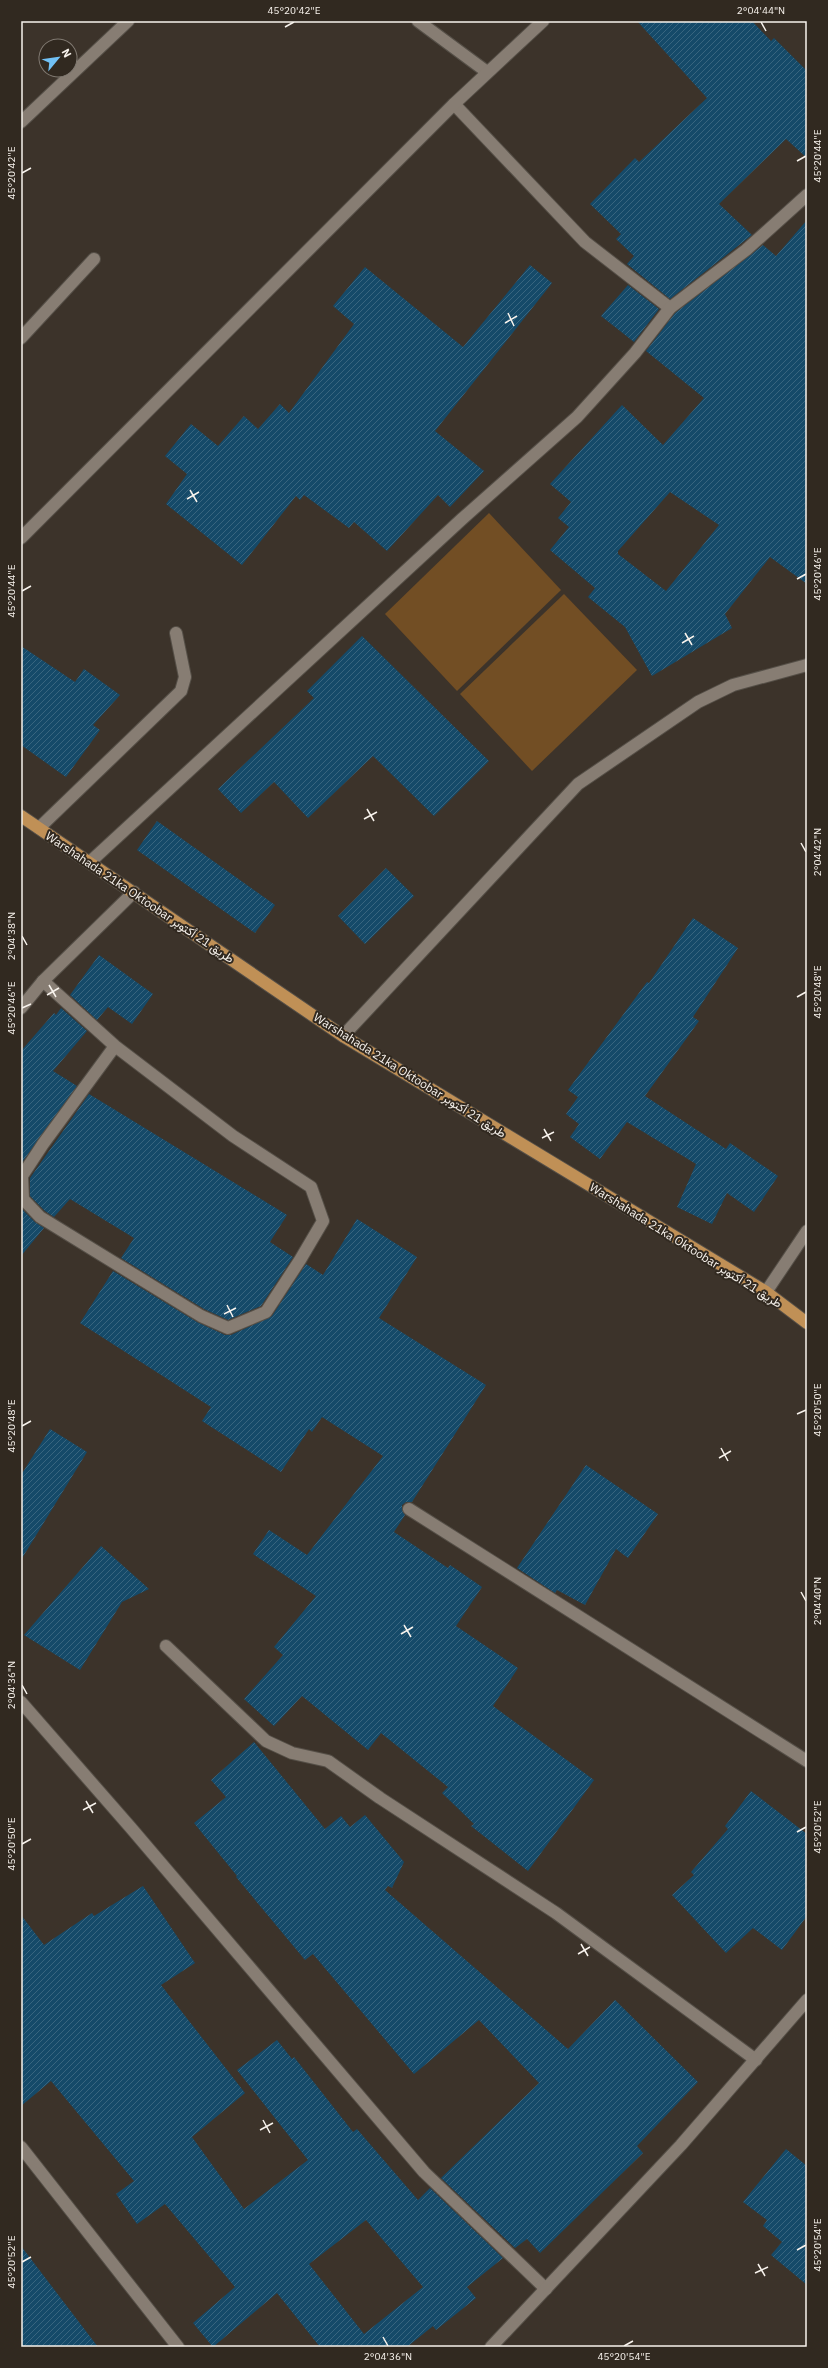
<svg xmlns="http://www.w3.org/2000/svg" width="828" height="2368" font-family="'IBM Plex Sans',Vazirmatn,sans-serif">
<defs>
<pattern id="building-hatch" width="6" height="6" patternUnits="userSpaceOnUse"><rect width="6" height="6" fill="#154a69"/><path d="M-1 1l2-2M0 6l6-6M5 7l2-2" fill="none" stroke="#38657f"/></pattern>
</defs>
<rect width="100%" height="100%" fill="#3c332a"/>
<g fill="#724e24">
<path d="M 489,513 L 561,590 L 457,691 L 385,614 Z"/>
<path d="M 564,594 L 637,670 L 532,771 L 460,694 Z"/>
</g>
<g fill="url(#building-hatch)" fill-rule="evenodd">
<path d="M 637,21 L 752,21 L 771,41 L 774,38 L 807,71 L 807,158 L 786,139 L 719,204 L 752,235 L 670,299 L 627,264 L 634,256 L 616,239 L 621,234 L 590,204 L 635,158 L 639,162 L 707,98 Z"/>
<path d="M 807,220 L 807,584 L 770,557 L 725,614 L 732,628 L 652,676 L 625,627 L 588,597 L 595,588 L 550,550 L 569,527 L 558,518 L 571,502 L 550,484 L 622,405 L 663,445 L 704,398 L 646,351 L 675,313 L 763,245 L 776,256 ZM 670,492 L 719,525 L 666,591 L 618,554 L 618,551 Z"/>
<path d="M 530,265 L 552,283 L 435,431 L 484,471 L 450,507 L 438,495 L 387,551 L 354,522 L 349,528 L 304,495 L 300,500 L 296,496 L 242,565 L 166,504 L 187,474 L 165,456 L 191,424 L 218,446 L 244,416 L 258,429 L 280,404 L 289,413 L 354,324 L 333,306 L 365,267 L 463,347 Z"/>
<path d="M 628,285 L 659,309 L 634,342 L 601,316 Z"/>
<path d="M 362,636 L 489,761 L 434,816 L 373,756 L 308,818 L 274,782 L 241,813 L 218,789 L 314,698 L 307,691 Z"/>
<path d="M 21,646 L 75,682 L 84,669 L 120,695 L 93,725 L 100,730 L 66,777 L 21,745 Z"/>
<path d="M 157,821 L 275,905 L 255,933 L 137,850 Z"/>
<path d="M 386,868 L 414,896 L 365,944 L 338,916 Z"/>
<path d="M 693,918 L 738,948 L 693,1017 L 699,1021 L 645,1096 L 726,1149 L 730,1143 L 778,1176 L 754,1212 L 727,1193 L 712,1224 L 677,1207 L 696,1164 L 627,1122 L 600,1159 L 570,1137 L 579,1124 L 566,1114 L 578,1097 L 568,1090 L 647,982 L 649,983 Z"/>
<path d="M 99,955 L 153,994 L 132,1024 L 108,1007 L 97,1020 L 70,995 Z"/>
<path d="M 61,1008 L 87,1031 L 53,1071 L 77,1086 L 21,1164 L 21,1051 L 54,1013 L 56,1015 Z"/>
<path d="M 89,1094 L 287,1215 L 270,1242 L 293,1257 L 261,1306 L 228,1320 L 204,1309 L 121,1258 L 134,1238 L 70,1199 L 54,1217 L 45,1211 L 30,1196 L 30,1178 Z"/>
<path d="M 21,1208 L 35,1222 L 44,1228 L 21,1256 Z"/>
<path d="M 357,1219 L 417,1257 L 379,1318 L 486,1385 L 412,1502 L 406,1502 L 402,1505 L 402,1509 L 405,1515 L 394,1532 L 448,1568 L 450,1565 L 482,1587 L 456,1626 L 518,1668 L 493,1706 L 594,1780 L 528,1871 L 471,1826 L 474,1824 L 442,1793 L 448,1787 L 381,1733 L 368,1750 L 302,1696 L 274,1726 L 244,1699 L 283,1655 L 274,1647 L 316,1596 L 253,1554 L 269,1530 L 307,1555 L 383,1456 L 322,1417 L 312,1432 L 309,1429 L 281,1472 L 202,1421 L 211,1407 L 80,1323 L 113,1271 L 197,1322 L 225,1335 L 231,1335 L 272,1316 L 306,1264 L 323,1275 Z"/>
<path d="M 50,1429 L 87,1452 L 21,1560 L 21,1475 Z"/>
<path d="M 586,1465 L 658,1514 L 628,1558 L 616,1549 L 585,1605 L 557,1590 L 555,1593 L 517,1568 Z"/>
<path d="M 101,1546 L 149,1589 L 122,1602 L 80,1670 L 24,1635 Z"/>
<path d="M 254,1742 L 325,1829 L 341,1816 L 350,1827 L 365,1815 L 404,1862 L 392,1888 L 388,1886 L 385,1890 L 568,2049 L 615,2000 L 698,2082 L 637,2146 L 643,2153 L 540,2253 L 527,2239 L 515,2248 L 441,2178 L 539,2083 L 479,2020 L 414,2074 L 313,1954 L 305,1960 L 236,1877 L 237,1876 L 194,1823 L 226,1797 L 211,1780 Z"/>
<path d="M 751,1791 L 807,1834 L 807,1916 L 782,1950 L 753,1928 L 726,1953 L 672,1895 L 694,1875 L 691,1872 L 728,1829 L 725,1826 Z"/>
<path d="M 143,1886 L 195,1963 L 161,1985 L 245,2093 L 192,2137 L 244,2209 L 308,2160 L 237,2070 L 277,2040 L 292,2059 L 294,2057 L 353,2132 L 357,2129 L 418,2200 L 430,2188 L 503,2258 L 467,2287 L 476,2298 L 436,2330 L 433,2326 L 407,2347 L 320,2347 L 277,2293 L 213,2347 L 193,2323 L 235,2287 L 165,2204 L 137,2224 L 116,2194 L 134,2181 L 51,2081 L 21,2106 L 21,1915 L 44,1945 L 92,1913 L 94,1916 ZM 366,2220 L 423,2287 L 364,2334 L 309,2264 Z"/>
<path d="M 786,2149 L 807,2166 L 807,2285 L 771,2255 L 782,2242 L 763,2226 L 767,2220 L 743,2202 Z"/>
<path d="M 21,2246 L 98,2347 L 21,2347 Z"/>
</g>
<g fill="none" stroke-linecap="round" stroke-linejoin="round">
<g stroke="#554f47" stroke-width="14">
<g id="minor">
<path d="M 418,21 L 487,72"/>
<path d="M 454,104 L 585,242 L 670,308"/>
<path d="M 21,122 L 128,21"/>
<path d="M 21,338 L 94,259"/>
<path d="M 21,538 L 454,104 L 543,21"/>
<path d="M 39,828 L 181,691 L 185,677 L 176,633"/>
<path d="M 90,862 L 462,519 L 577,417 L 635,353 L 670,308 L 746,250 L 807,195"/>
<path d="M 43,981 L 115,1046 L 233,1136 L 311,1187 L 323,1221 L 300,1260 L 266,1312 L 228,1328 L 201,1316 L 40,1217 L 23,1199 L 22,1176 L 43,1144 L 115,1046"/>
<path d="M 21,1008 L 43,981 L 134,892"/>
<path d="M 343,1036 L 578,784 L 698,702 L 733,685 L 807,665"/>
<path d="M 766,1292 L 807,1231"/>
<path d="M 409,1509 L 807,1761"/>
<path d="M 166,1646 L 266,1741 L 292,1753 L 328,1761 L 380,1798 L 556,1913 L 756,2060"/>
<path d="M 21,1702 L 131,1828 L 424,2172 L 546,2289"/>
<path d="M 21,2147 L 178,2347"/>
<path d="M 491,2347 L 681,2145 L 807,2000"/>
</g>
</g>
<g stroke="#554f47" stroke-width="14">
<path id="major" d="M 21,816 L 343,1036 L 766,1292 L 807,1323"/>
</g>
<use href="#minor" stroke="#877d73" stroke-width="12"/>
<use href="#major" stroke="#c09056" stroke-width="12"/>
</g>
<path fill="none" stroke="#f8f3ed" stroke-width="1.5" d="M 761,22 L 766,31M 285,27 L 294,22M 797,161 L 806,156M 22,173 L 31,168M 508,313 L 514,326M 505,323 L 517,316M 190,490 L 197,502M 187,499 L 199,492M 797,579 L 806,574M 22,591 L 31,586M 685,633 L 692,645M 682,643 L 694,636M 367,809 L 374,821M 364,819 L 377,812M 801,843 L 806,852M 22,936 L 27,945M 49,985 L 56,997M 47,995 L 59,988M 797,997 L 806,992M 22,1008 L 31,1004M 544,1129 L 551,1141M 542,1138 L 554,1132M 227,1305 L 233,1317M 224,1314 L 236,1308M 797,1414 L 806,1410M 22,1426 L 31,1421M 721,1448 L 728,1461M 719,1458 L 731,1451M 801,1592 L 806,1601M 404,1625 L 411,1637M 401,1634 L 413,1627M 22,1685 L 27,1694M 86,1801 L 93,1813M 83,1810 L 96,1803M 797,1832 L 806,1827M 22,1844 L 31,1839M 581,1944 L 588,1956M 578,1954 L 590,1947M 263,2120 L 270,2133M 260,2130 L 273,2123M 797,2250 L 806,2245M 22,2262 L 31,2257M 758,2264 L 765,2276M 755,2273 L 768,2267M 383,2337 L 388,2346M 624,2346 L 633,2341"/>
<g text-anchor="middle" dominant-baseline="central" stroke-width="4" stroke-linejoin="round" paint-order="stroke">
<g font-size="12" fill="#f8f3ed" stroke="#312920">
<text transform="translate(140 897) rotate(34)">Warshahada 21ka Oktoobar طريق 21 أكتوبر</text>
<text transform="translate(410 1075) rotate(32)">Warshahada 21ka Oktoobar طريق 21 أكتوبر</text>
<text transform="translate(686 1245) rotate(32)">Warshahada 21ka Oktoobar طريق 21 أكتوبر</text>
</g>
</g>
<rect width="828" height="2368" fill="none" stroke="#312920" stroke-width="44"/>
<g transform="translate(58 58) rotate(61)"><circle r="19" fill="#312920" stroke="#817a72"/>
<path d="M0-3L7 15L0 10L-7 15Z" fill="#71c1f5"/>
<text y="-6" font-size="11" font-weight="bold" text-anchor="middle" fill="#f8f3ed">N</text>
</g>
<rect x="22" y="22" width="784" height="2324" fill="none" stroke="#f8f3ed" stroke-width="1.5"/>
<g font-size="10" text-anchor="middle" fill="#f8f3ed">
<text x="294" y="14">45°20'42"E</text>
<text x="761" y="14">2°04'44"N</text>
<text transform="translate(817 156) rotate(-90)" y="4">45°20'44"E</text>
<text transform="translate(11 173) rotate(-90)" y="4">45°20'42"E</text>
<text transform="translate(817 574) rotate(-90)" y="4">45°20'46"E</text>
<text transform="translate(11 591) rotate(-90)" y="4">45°20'44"E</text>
<text transform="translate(817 852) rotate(-90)" y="4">2°04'42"N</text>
<text transform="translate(11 936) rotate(-90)" y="4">2°04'38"N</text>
<text transform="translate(817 992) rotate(-90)" y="4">45°20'48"E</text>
<text transform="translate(11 1008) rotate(-90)" y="4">45°20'46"E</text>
<text transform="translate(817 1410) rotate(-90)" y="4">45°20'50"E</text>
<text transform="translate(11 1426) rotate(-90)" y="4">45°20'48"E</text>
<text transform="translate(817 1601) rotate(-90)" y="4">2°04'40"N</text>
<text transform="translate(11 1685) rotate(-90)" y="4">2°04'36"N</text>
<text transform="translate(817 1827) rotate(-90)" y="4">45°20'52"E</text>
<text transform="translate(11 1844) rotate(-90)" y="4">45°20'50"E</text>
<text transform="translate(817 2245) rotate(-90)" y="4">45°20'54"E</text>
<text transform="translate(11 2262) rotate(-90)" y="4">45°20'52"E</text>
<text x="388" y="2360">2°04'36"N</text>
<text x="624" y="2360">45°20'54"E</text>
</g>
</svg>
